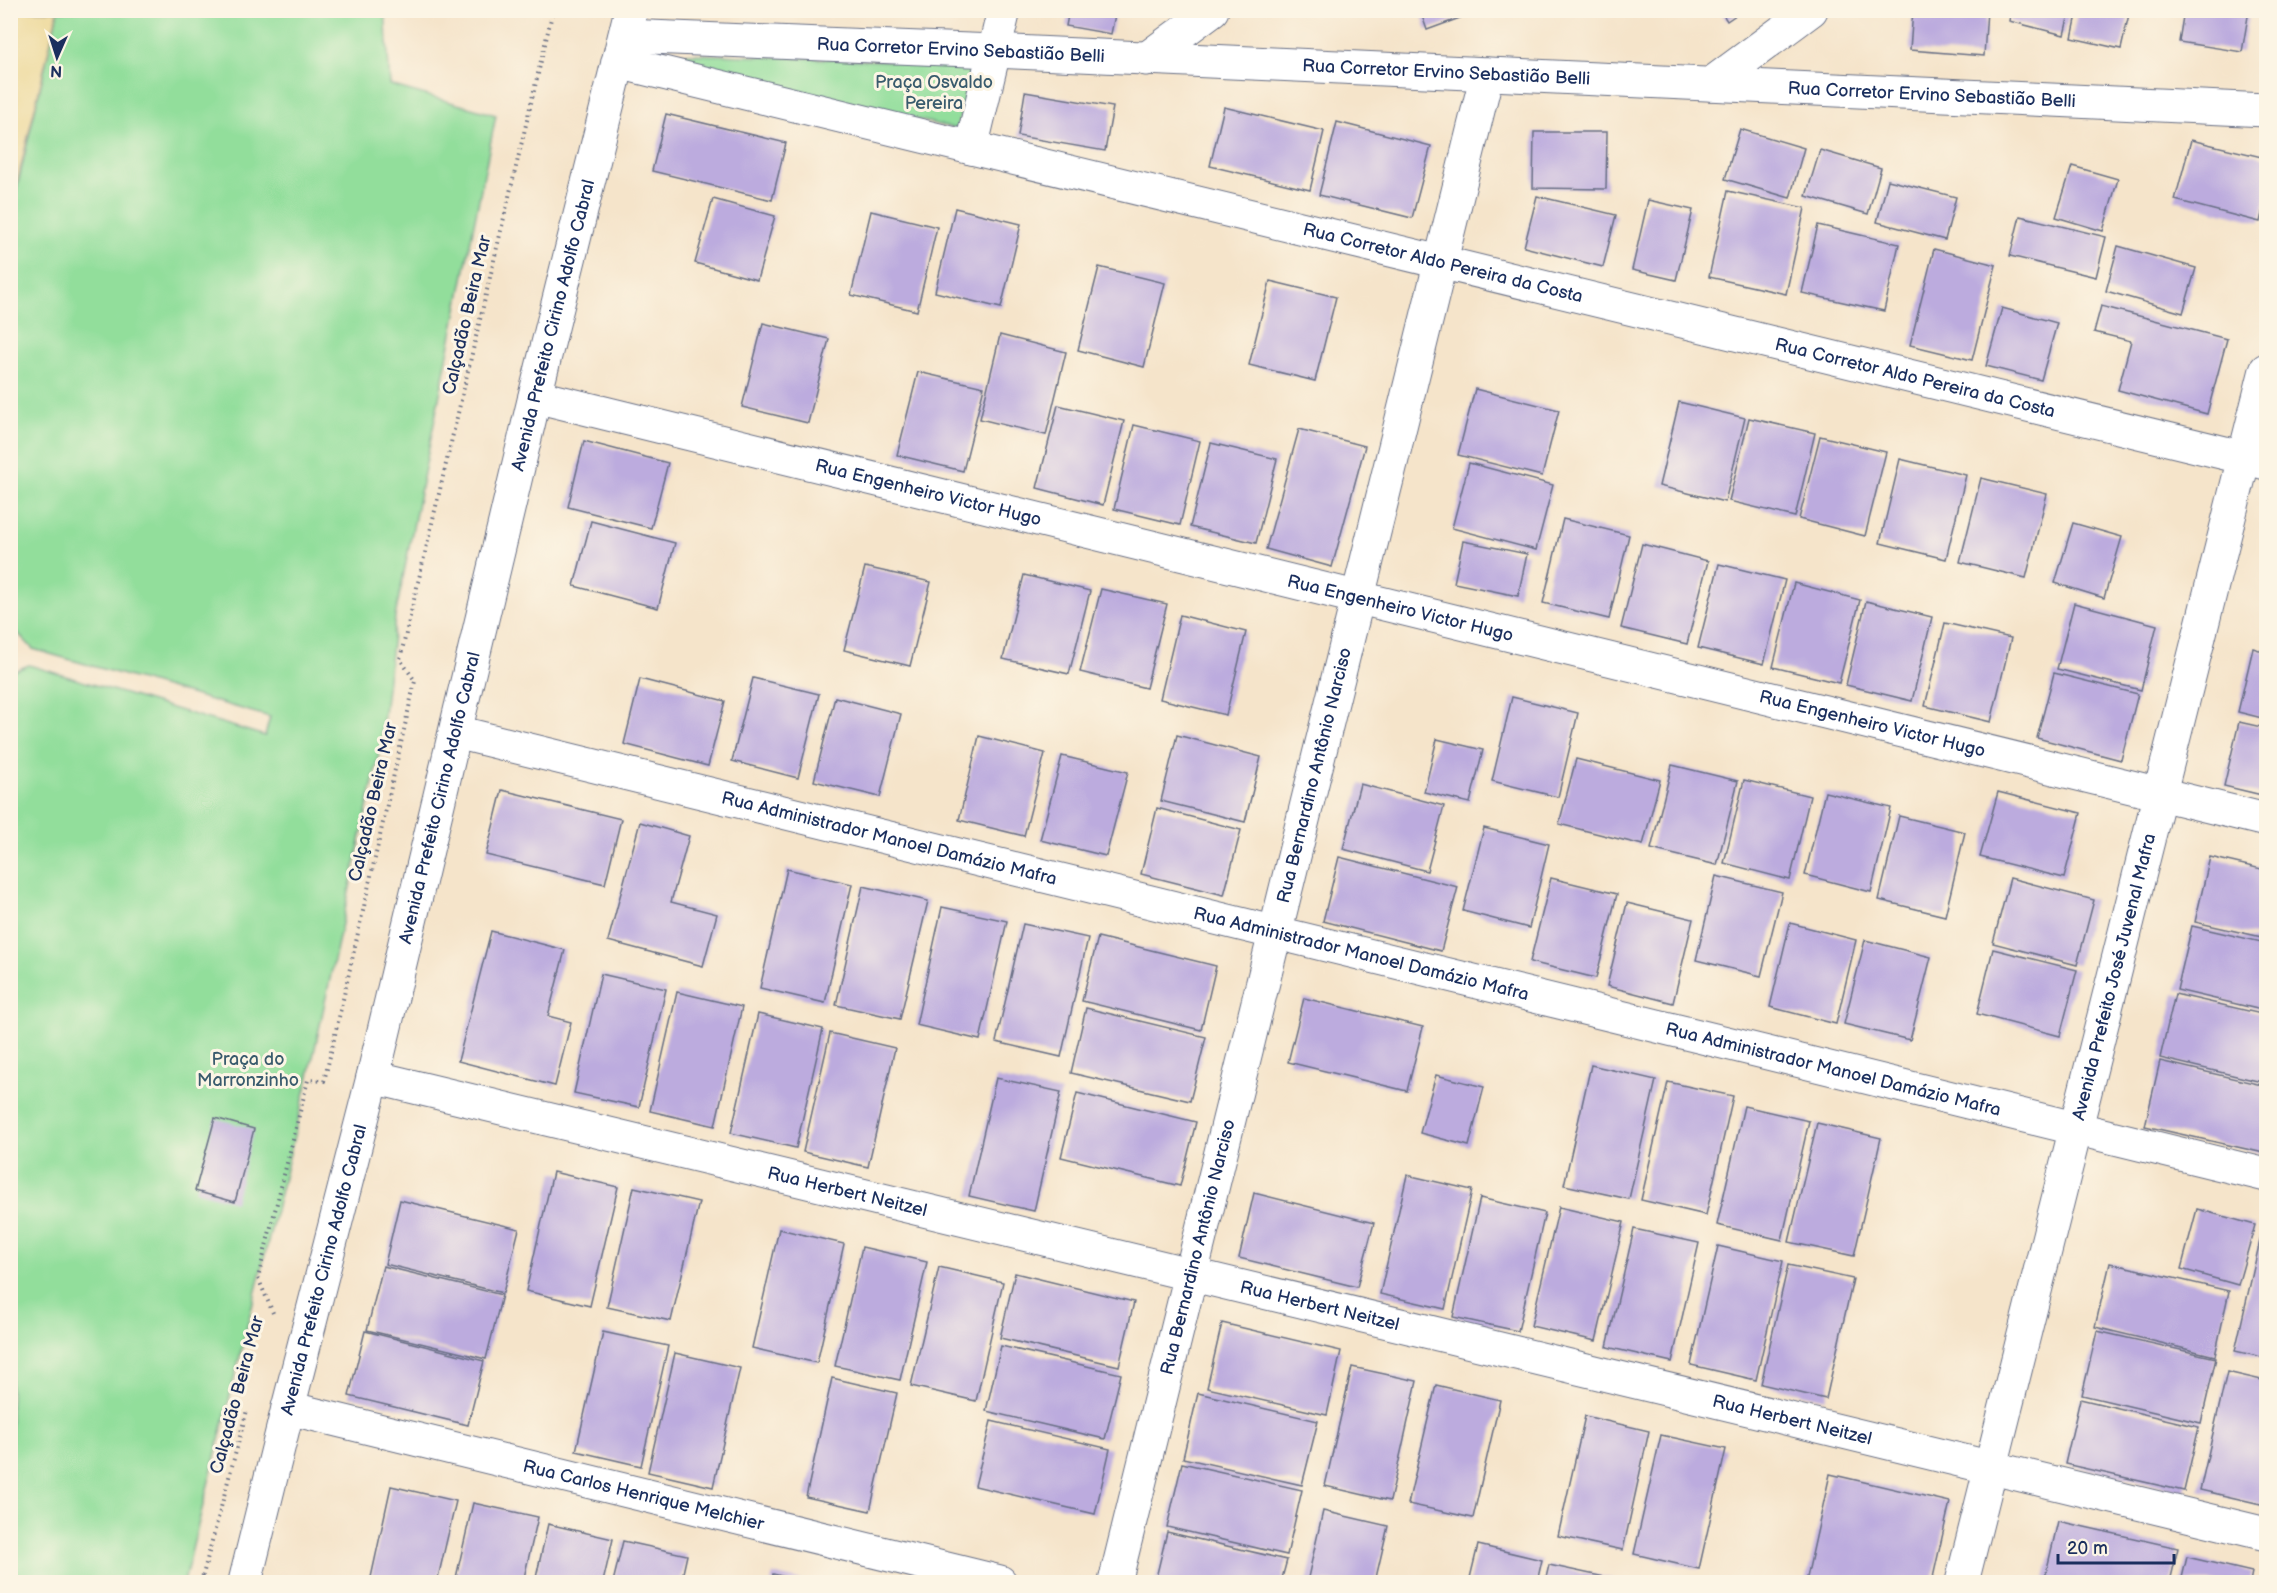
<svg xmlns="http://www.w3.org/2000/svg" width="2277" height="1593" font-family="'Balsamiq Sans',sans-serif">
<rect width="100%" height="100%" fill="#fcf5e5"/>
<filter id="ink" filterUnits="userSpaceOnUse"><feTurbulence type="fractalNoise" baseFrequency=".0167" numOctaves="2"/><feDisplacementMap in="SourceGraphic" scale="12" xChannelSelector="R" yChannelSelector="G"/><feConvolveMatrix kernelMatrix="1 2 1 2 8 2 1 2 1" color-interpolation-filters="sRGB"/></filter>
<filter id="wash" filterUnits="userSpaceOnUse"><feTurbulence type="fractalNoise" baseFrequency=".008" numOctaves="4" result="noise"/><feDisplacementMap in="SourceGraphic" scale="24" xChannelSelector="R" yChannelSelector="G"/><feGaussianBlur stdDeviation="1.35" result="paint"/><feColorMatrix in="noise" values="0 0 0 0 0 0 0 0 0 0 0 0 0 0 0 0 0 1.4 0 .05"/><feComposite in="paint" operator="in"/></filter>
<g filter="url(#wash)">
<rect width="100%" height="100%" fill="#f5e4ca"/>
<g fill="#92de9b" stroke="#56867c" stroke-width="1.5">
<path d="M 58,11 L 385,11 L 390,85 L 496,115 L 395,617 L 380,749 L 308,1080 L 184,1582 L 11,1582 L 11,672 L 29,665 L 265,736 L 270,717 L 33,649 L 11,626 L 11,214 Z"/>
<path d="M 633,52 L 973,64 L 957,129 Z"/>
</g>
<path fill="#eeda9e" stroke="#84847e" stroke-width="1.5" d="M 11,10 L 58,11 L 11,208 L 10,11 Z"/>
<g id="blocks">
<g fill="#bcabde">
<path d="M 1069,10 L 1116,10 L 1111,34 L 1066,26 Z"/>
<path d="M 1420,10 L 1479,10 L 1479,11 L 1427,30 Z"/>
<path d="M 1720,10 L 1743,10 L 1727,21 Z"/>
<path d="M 1913,10 L 1987,10 L 1984,56 L 1910,50 Z"/>
<path d="M 2011,10 L 2070,10 L 2064,35 L 2009,21 Z"/>
<path d="M 2078,10 L 2130,10 L 2121,49 L 2072,38 Z"/>
<path d="M 2184,10 L 2249,10 L 2242,52 L 2179,42 Z"/>
<path d="M 1025,92 L 1113,107 L 1105,151 L 1018,136 Z"/>
<path d="M 1224,107 L 1324,131 L 1310,190 L 1210,166 Z"/>
<path d="M 666,114 L 786,143 L 772,200 L 652,171 Z"/>
<path d="M 1337,122 L 1431,146 L 1412,218 L 1319,195 Z"/>
<path d="M 1740,129 L 1804,148 L 1790,198 L 1725,179 Z"/>
<path d="M 1534,132 L 1607,132 L 1606,189 L 1533,188 Z"/>
<path d="M 2191,140 L 2266,158 L 2266,197 L 2260,222 L 2175,200 Z"/>
<path d="M 1820,150 L 1881,168 L 1868,214 L 1806,196 Z"/>
<path d="M 2072,166 L 2118,179 L 2103,231 L 2056,217 Z"/>
<path d="M 1888,180 L 1956,197 L 1945,240 L 1877,222 Z"/>
<path d="M 1728,191 L 1805,208 L 1786,294 L 1709,277 Z"/>
<path d="M 1537,196 L 1616,215 L 1603,267 L 1524,247 Z"/>
<path d="M 713,199 L 775,216 L 757,280 L 695,263 Z"/>
<path d="M 1648,200 L 1693,210 L 1676,280 L 1632,270 Z"/>
<path d="M 955,208 L 1021,224 L 1001,308 L 935,292 Z"/>
<path d="M 871,211 L 937,227 L 917,311 L 851,295 Z"/>
<path d="M 2020,216 L 2106,237 L 2096,277 L 2010,256 Z"/>
<path d="M 1818,225 L 1899,244 L 1884,311 L 1802,293 Z"/>
<path d="M 2118,246 L 2196,268 L 2183,313 L 2106,291 Z"/>
<path d="M 1934,249 L 1996,265 L 1972,360 L 1910,345 Z"/>
<path d="M 1099,267 L 1165,283 L 1144,367 L 1078,350 Z"/>
<path d="M 1270,281 L 1336,297 L 1315,381 L 1249,365 Z"/>
<path d="M 2101,306 L 2227,339 L 2207,414 L 2118,390 L 2131,341 L 2094,332 Z"/>
<path d="M 2002,308 L 2057,323 L 2041,380 L 1986,366 Z"/>
<path d="M 763,323 L 829,339 L 808,423 L 742,407 Z"/>
<path d="M 1000,335 L 1066,352 L 1046,435 L 980,419 Z"/>
<path d="M 918,372 L 984,387 L 963,471 L 897,455 Z"/>
<path d="M 1475,389 L 1559,410 L 1542,476 L 1458,455 Z"/>
<path d="M 1679,402 L 1745,418 L 1725,502 L 1659,486 Z"/>
<path d="M 1058,405 L 1124,421 L 1103,505 L 1037,488 Z"/>
<path d="M 1749,418 L 1815,433 L 1795,517 L 1729,501 Z"/>
<path d="M 1134,425 L 1200,441 L 1180,525 L 1114,509 Z"/>
<path d="M 1299,429 L 1365,446 L 1332,567 L 1266,549 Z"/>
<path d="M 1820,436 L 1886,452 L 1865,536 L 1799,519 Z"/>
<path d="M 584,441 L 668,463 L 651,528 L 568,507 Z"/>
<path d="M 1211,443 L 1277,459 L 1256,543 L 1190,527 Z"/>
<path d="M 1900,459 L 1966,475 L 1946,559 L 1880,543 Z"/>
<path d="M 1469,463 L 1553,485 L 1536,550 L 1452,528 Z"/>
<path d="M 1981,478 L 2047,494 L 2026,578 L 1960,562 Z"/>
<path d="M 1563,519 L 1629,535 L 1609,619 L 1543,603 Z"/>
<path d="M 591,521 L 675,543 L 658,608 L 574,586 Z"/>
<path d="M 2073,523 L 2122,537 L 2104,598 L 2055,583 Z"/>
<path d="M 1463,541 L 1527,554 L 1518,596 L 1454,583 Z"/>
<path d="M 1642,544 L 1708,561 L 1687,644 L 1621,628 Z"/>
<path d="M 1719,564 L 1785,580 L 1764,664 L 1698,648 Z"/>
<path d="M 865,567 L 931,582 L 910,666 L 844,650 Z"/>
<path d="M 1024,575 L 1090,591 L 1069,674 L 1003,659 Z"/>
<path d="M 1794,583 L 1860,600 L 1839,683 L 1773,667 Z"/>
<path d="M 1101,589 L 1167,604 L 1146,688 L 1080,672 Z"/>
<path d="M 1866,601 L 1932,617 L 1912,701 L 1846,685 Z"/>
<path d="M 2074,603 L 2157,625 L 2141,690 L 2057,669 Z"/>
<path d="M 1180,615 L 1246,632 L 1226,715 L 1160,699 Z"/>
<path d="M 1945,623 L 2011,638 L 1991,722 L 1925,706 Z"/>
<path d="M 2253,648 L 2266,652 L 2266,719 L 2238,712 Z"/>
<path d="M 2054,673 L 2138,694 L 2121,760 L 2037,738 Z"/>
<path d="M 753,678 L 819,694 L 798,778 L 732,761 Z"/>
<path d="M 640,679 L 725,701 L 708,766 L 624,744 Z"/>
<path d="M 835,697 L 901,714 L 880,797 L 814,781 Z"/>
<path d="M 1512,697 L 1578,713 L 1558,797 L 1492,781 Z"/>
<path d="M 2239,722 L 2266,728 L 2266,796 L 2224,786 Z"/>
<path d="M 1177,735 L 1261,757 L 1245,822 L 1161,801 Z"/>
<path d="M 979,736 L 1045,753 L 1024,836 L 959,820 Z"/>
<path d="M 1437,739 L 1483,750 L 1470,803 L 1424,792 Z"/>
<path d="M 1062,756 L 1128,772 L 1106,856 L 1040,840 Z"/>
<path d="M 1576,759 L 1660,780 L 1643,845 L 1559,824 Z"/>
<path d="M 1672,765 L 1738,781 L 1717,865 L 1651,849 Z"/>
<path d="M 1744,780 L 1810,796 L 1790,880 L 1724,863 Z"/>
<path d="M 1360,784 L 1444,806 L 1427,871 L 1343,849 Z"/>
<path d="M 502,790 L 621,819 L 605,884 L 486,855 Z"/>
<path d="M 1825,792 L 1891,808 L 1871,892 L 1805,875 Z"/>
<path d="M 1998,792 L 2081,813 L 2064,878 L 1980,857 Z"/>
<path d="M 1157,808 L 1241,830 L 1224,895 L 1141,874 Z"/>
<path d="M 1899,816 L 1965,832 L 1945,916 L 1879,900 Z"/>
<path d="M 640,822 L 689,836 L 671,902 L 717,914 L 703,966 L 608,941 Z"/>
<path d="M 1484,828 L 1549,844 L 1529,928 L 1463,911 Z"/>
<path d="M 1339,857 L 1458,887 L 1441,951 L 1323,921 Z"/>
<path d="M 2210,857 L 2266,870 L 2266,938 L 2195,922 Z"/>
<path d="M 787,869 L 852,884 L 825,1003 L 760,988 Z"/>
<path d="M 1716,876 L 1782,892 L 1761,976 L 1696,960 Z"/>
<path d="M 1551,878 L 1617,894 L 1596,978 L 1530,962 Z"/>
<path d="M 2010,878 L 2094,900 L 2077,965 L 1993,943 Z"/>
<path d="M 863,886 L 928,901 L 900,1019 L 836,1005 Z"/>
<path d="M 1627,903 L 1693,919 L 1673,1003 L 1607,986 Z"/>
<path d="M 942,907 L 1007,921 L 980,1040 L 916,1025 Z"/>
<path d="M 1790,923 L 1856,940 L 1836,1024 L 1770,1007 Z"/>
<path d="M 1023,924 L 1088,938 L 1061,1057 L 996,1042 Z"/>
<path d="M 2192,926 L 2266,943 L 2266,1011 L 2177,990 Z"/>
<path d="M 491,931 L 565,950 L 548,1016 L 571,1022 L 555,1086 L 458,1061 Z"/>
<path d="M 1098,937 L 1216,966 L 1201,1030 L 1082,1001 Z"/>
<path d="M 1865,940 L 1931,957 L 1910,1040 L 1844,1024 Z"/>
<path d="M 1993,949 L 2077,970 L 2060,1036 L 1977,1014 Z"/>
<path d="M 601,974 L 666,989 L 639,1107 L 574,1093 Z"/>
<path d="M 677,992 L 742,1007 L 715,1126 L 650,1111 Z"/>
<path d="M 2175,994 L 2266,1015 L 2266,1083 L 2160,1058 Z"/>
<path d="M 1304,998 L 1423,1027 L 1407,1091 L 1288,1062 Z"/>
<path d="M 1086,1008 L 1206,1037 L 1190,1101 L 1071,1073 Z"/>
<path d="M 758,1014 L 823,1029 L 796,1148 L 731,1133 Z"/>
<path d="M 830,1033 L 895,1048 L 868,1167 L 803,1152 Z"/>
<path d="M 2160,1061 L 2266,1086 L 2266,1144 L 2264,1153 L 2145,1126 Z"/>
<path d="M 1591,1065 L 1656,1080 L 1629,1199 L 1564,1185 Z"/>
<path d="M 1436,1075 L 1484,1087 L 1469,1146 L 1420,1133 Z"/>
<path d="M 996,1078 L 1061,1092 L 1034,1211 L 969,1196 Z"/>
<path d="M 1668,1082 L 1733,1096 L 1706,1215 L 1641,1200 Z"/>
<path d="M 1077,1093 L 1196,1122 L 1180,1186 L 1061,1157 Z"/>
<path d="M 1744,1106 L 1809,1121 L 1782,1240 L 1717,1225 Z"/>
<path d="M 215,1118 L 254,1129 L 235,1202 L 195,1191 Z"/>
<path d="M 1817,1123 L 1881,1138 L 1854,1256 L 1789,1242 Z"/>
<path d="M 553,1172 L 618,1187 L 590,1306 L 526,1291 Z"/>
<path d="M 1407,1175 L 1472,1190 L 1445,1309 L 1380,1294 Z"/>
<path d="M 634,1187 L 699,1202 L 671,1321 L 607,1307 Z"/>
<path d="M 1254,1193 L 1374,1223 L 1357,1287 L 1239,1258 Z"/>
<path d="M 1480,1198 L 1545,1213 L 1518,1331 L 1453,1317 Z"/>
<path d="M 400,1200 L 519,1229 L 503,1293 L 385,1264 Z"/>
<path d="M 1559,1207 L 1624,1222 L 1596,1341 L 1531,1326 Z"/>
<path d="M 2197,1209 L 2255,1225 L 2238,1285 L 2181,1269 Z"/>
<path d="M 779,1229 L 844,1244 L 817,1363 L 752,1348 Z"/>
<path d="M 1634,1229 L 1699,1243 L 1672,1362 L 1607,1347 Z"/>
<path d="M 2262,1232 L 2266,1233 L 2266,1358 L 2235,1351 Z"/>
<path d="M 1718,1246 L 1783,1261 L 1756,1380 L 1691,1365 Z"/>
<path d="M 862,1247 L 927,1262 L 900,1380 L 835,1366 Z"/>
<path d="M 2110,1263 L 2229,1291 L 2215,1356 L 2095,1327 Z"/>
<path d="M 1788,1265 L 1853,1279 L 1826,1399 L 1761,1384 Z"/>
<path d="M 383,1266 L 502,1295 L 486,1359 L 367,1330 Z"/>
<path d="M 939,1267 L 1003,1282 L 976,1401 L 911,1386 Z"/>
<path d="M 1015,1273 L 1134,1302 L 1119,1366 L 1000,1338 Z"/>
<path d="M 1222,1323 L 1341,1351 L 1327,1415 L 1207,1388 Z"/>
<path d="M 365,1331 L 484,1361 L 468,1425 L 349,1396 Z"/>
<path d="M 2097,1331 L 2216,1358 L 2201,1423 L 2082,1395 Z"/>
<path d="M 603,1332 L 668,1346 L 641,1466 L 576,1451 Z"/>
<path d="M 1001,1346 L 1121,1374 L 1105,1439 L 986,1411 Z"/>
<path d="M 675,1353 L 740,1368 L 713,1487 L 648,1472 Z"/>
<path d="M 1352,1367 L 1417,1381 L 1390,1501 L 1325,1486 Z"/>
<path d="M 2227,1372 L 2266,1381 L 2265,1505 L 2200,1490 Z"/>
<path d="M 832,1378 L 897,1393 L 870,1511 L 806,1497 Z"/>
<path d="M 1436,1385 L 1500,1400 L 1473,1518 L 1408,1504 Z"/>
<path d="M 1198,1393 L 1318,1421 L 1302,1485 L 1183,1458 Z"/>
<path d="M 2080,1399 L 2199,1427 L 2184,1491 L 2065,1464 Z"/>
<path d="M 1585,1416 L 1649,1431 L 1623,1550 L 1558,1536 Z"/>
<path d="M 991,1421 L 1110,1449 L 1095,1514 L 975,1486 Z"/>
<path d="M 1661,1435 L 1726,1449 L 1699,1569 L 1634,1554 Z"/>
<path d="M 1182,1463 L 1302,1490 L 1287,1555 L 1167,1527 Z"/>
<path d="M 1830,1474 L 1950,1502 L 1932,1582 L 1806,1582 Z"/>
<path d="M 391,1486 L 456,1501 L 437,1582 L 370,1582 Z"/>
<path d="M 473,1503 L 538,1517 L 523,1582 L 455,1582 Z"/>
<path d="M 1323,1511 L 1388,1526 L 1375,1582 L 1307,1582 Z"/>
<path d="M 2058,1521 L 2178,1548 L 2170,1582 L 2044,1582 Z"/>
<path d="M 548,1524 L 613,1539 L 603,1582 L 535,1582 Z"/>
<path d="M 1167,1532 L 1287,1560 L 1281,1582 L 1155,1582 Z"/>
<path d="M 623,1541 L 687,1555 L 681,1582 L 613,1582 Z"/>
<path d="M 1478,1545 L 1542,1560 L 1537,1582 L 1469,1582 Z"/>
<path d="M 2187,1557 L 2252,1572 L 2250,1582 L 2181,1582 Z"/>
<path d="M 1549,1565 L 1614,1579 L 1613,1582 L 1545,1582 Z"/>
<path d="M 773,1574 L 806,1582 L 771,1582 Z"/>
</g>
</g>
</g>
<g filter="url(#ink)">
<use href="#blocks" fill-opacity="0" stroke="#676e84" stroke-width="1.5"/>
<g fill="none" stroke-linecap="round" stroke-linejoin="round">
<g stroke="#676e84" stroke-width="35">
<g id="street">
<path id="s1" d="M 625,36 L 994,51 L 2266,110"/>
<path d="M 1146,59 L 1212,10"/>
<path id="s2" d="M 618,62 L 2266,463"/>
<path d="M 1711,84 L 1811,10"/>
<path d="M 971,148 L 1004,10"/>
<path id="s3" d="M 535,396 L 2266,820"/>
<path id="s4" d="M 456,732 L 2266,1175"/>
<path id="s5" d="M 373,1077 L 2266,1534"/>
<path id="s6" d="M 288,1408 L 1000,1582"/>
<path id="s7" d="M 1115,1582 L 1487,74"/>
</g>
</g>
<g stroke="#676e84" stroke-width="35">
<g id="secondary">
<path id="s8" d="M 245,1582 L 288,1408 L 373,1077 L 535,396 L 631,10"/>
<path id="s9" d="M 1962,1582 L 2266,370"/>
</g>
</g>
<g stroke="#676e84" stroke-width="4" stroke-dasharray="1.5 4.5" stroke-linecap="butt">
<path d="M 273,1313 L 258,1278 L 308,1080 L 324,1081 L 332,1048 L 415,681 L 400,659 L 553,10"/>
<path d="M 201,1582 L 247,1410"/>
</g>
<use href="#street" stroke="#fff" stroke-width="33"/>
<use href="#secondary" stroke="#fff" stroke-width="33"/>
</g>
</g>
<g text-anchor="middle" dominant-baseline="central" stroke-width="6" stroke-linejoin="round" paint-order="stroke">
<g font-size="18" fill="#1b2f5e" stroke="#fcf5e5">
<text stroke="none"><textPath href="#s1" startOffset="336">Rua Corretor Ervino Sebastião Belli</textPath></text>
<text stroke="none"><textPath href="#s1" startOffset="822">Rua Corretor Ervino Sebastião Belli</textPath></text>
<text stroke="none"><textPath href="#s1" startOffset="1308">Rua Corretor Ervino Sebastião Belli</textPath></text>
<text stroke="none"><textPath href="#s2" startOffset="849">Rua Corretor Aldo Pereira da Costa</textPath></text>
<text transform="translate(467 315) rotate(-77)">Calçadão Beira Mar</text>
<text stroke="none"><textPath href="#s8" startOffset="1294">Avenida Prefeito Cirino Adolfo Cabral</textPath></text>
<text stroke="none"><textPath href="#s2" startOffset="1335">Rua Corretor Aldo Pereira da Costa</textPath></text>
<text stroke="none"><textPath href="#s3" startOffset="405">Rua Engenheiro Victor Hugo</textPath></text>
<text stroke="none"><textPath href="#s3" startOffset="891">Rua Engenheiro Victor Hugo</textPath></text>
<text stroke="none"><textPath href="#s3" startOffset="1377">Rua Engenheiro Victor Hugo</textPath></text>
<text stroke="none"><textPath href="#s7" startOffset="831">Rua Bernardino Antônio Narciso</textPath></text>
<text stroke="none"><textPath href="#s8" startOffset="808">Avenida Prefeito Cirino Adolfo Cabral</textPath></text>
<text transform="translate(373 802) rotate(-77)">Calçadão Beira Mar</text>
<text stroke="none"><textPath href="#s4" startOffset="446">Rua Administrador Manoel Damázio Mafra</textPath></text>
<text stroke="none"><textPath href="#s4" startOffset="932">Rua Administrador Manoel Damázio Mafra</textPath></text>
<text stroke="none"><textPath href="#s9" startOffset="624">Avenida Prefeito José Juvenal Mafra</textPath></text>
<text stroke="none"><textPath href="#s4" startOffset="1418">Rua Administrador Manoel Damázio Mafra</textPath></text>
<text stroke="none"><textPath href="#s5" startOffset="488">Rua Herbert Neitzel</textPath></text>
<text stroke="none"><textPath href="#s7" startOffset="345">Rua Bernardino Antônio Narciso</textPath></text>
<text stroke="none"><textPath href="#s8" startOffset="322">Avenida Prefeito Cirino Adolfo Cabral</textPath></text>
<text stroke="none"><textPath href="#s5" startOffset="974">Rua Herbert Neitzel</textPath></text>
<text transform="translate(237 1395) rotate(-75)">Calçadão Beira Mar</text>
<text stroke="none"><textPath href="#s5" startOffset="1460">Rua Herbert Neitzel</textPath></text>
<text stroke="none"><textPath href="#s6" startOffset="366">Rua Carlos Henrique Melchier</textPath></text>
</g>
<g font-size="18" fill="#395b6d" stroke="#fcf5e5">
<text x="934" y="82">Praça Osvaldo<tspan x="934" dy="21">Pereira</tspan></text>
<text x="248" y="1059">Praça do<tspan x="248" dy="21">Marronzinho</tspan></text>
</g>
</g>
<rect width="2277" height="1593" fill="none" stroke="#fcf5e5" stroke-width="36"/>
<g transform="translate(57 57) rotate(183)" stroke="#fcf5e5" stroke-width="4.5" paint-order="stroke">
<path d="M0-4.5L10 22L0 15L-10 22Z" fill="#1b2f5e"/>
<text y="-9" font-size="16" font-weight="bold" text-anchor="middle" fill="#1b2f5e">N</text>
</g>
<path d="M2058 1554v9h116v-9" fill="none" stroke="#1b2f5e" stroke-width="3"/>
<text x="2067" y="1554" font-size="18" fill="#1b2f5e" stroke="#fcf5e5" stroke-width="4.5" paint-order="stroke">20 m</text>
</svg>
